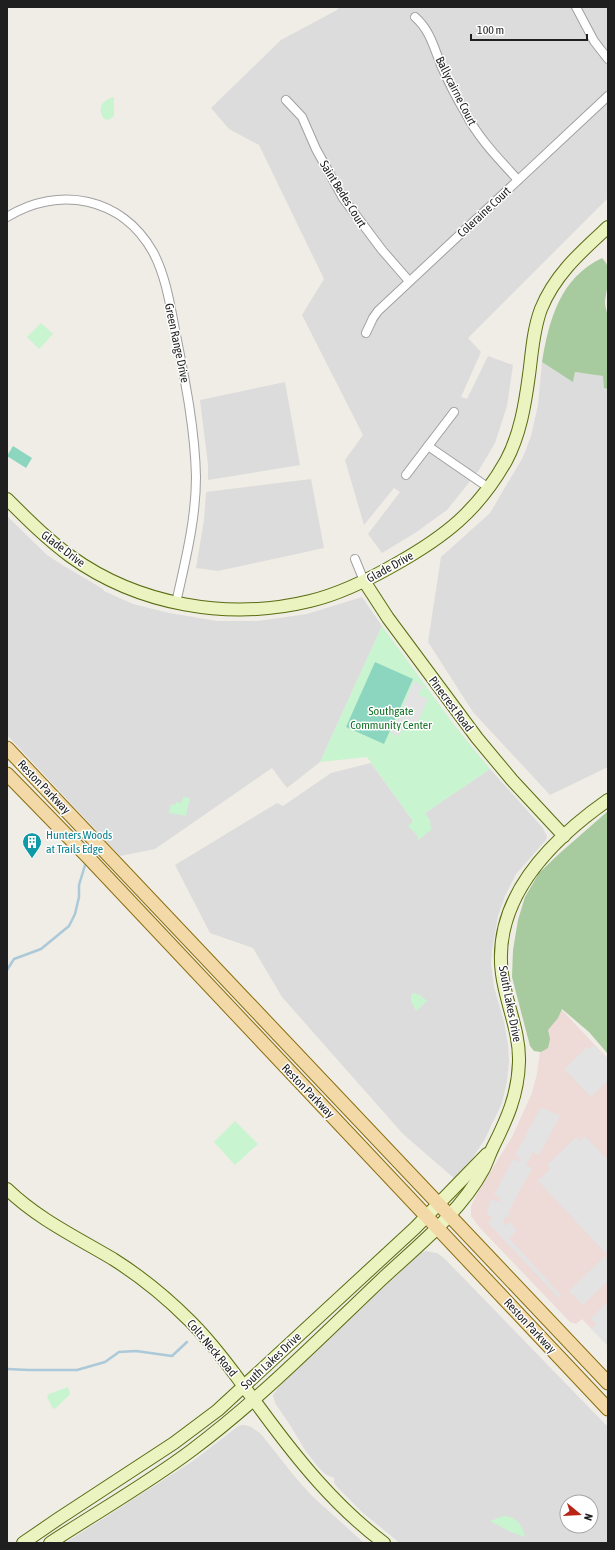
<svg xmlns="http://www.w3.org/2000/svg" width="615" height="1550" font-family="'Asap Condensed',sans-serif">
<rect width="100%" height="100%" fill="#efede6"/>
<g fill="#dddcdc" fill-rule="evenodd">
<path d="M 339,7 L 608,7 L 608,198 L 468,338 L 481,352 L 461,397 L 467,399 L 488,356 L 513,365 L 507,406 L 495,443 L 479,470 L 447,510 L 415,533 L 382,553 L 368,534 L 400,492 L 394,488 L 364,525 L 345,460 L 363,435 L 302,315 L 324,279 L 259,145 L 229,129 L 211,108 L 281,40 L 337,10 Z"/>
<path d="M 542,362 L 573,381 L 575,372 L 604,376 L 604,388 L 608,389 L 608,767 L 550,795 L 473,712 L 428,642 L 441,557 L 490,513 L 523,457 L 531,436 L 538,405 Z"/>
<path d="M 285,382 L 300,465 L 208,480 L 208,465 L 200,400 Z"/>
<path d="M 311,479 L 324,548 L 218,571 L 196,568 L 204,520 L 206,492 Z"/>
<path d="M 7,516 L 47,555 L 64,566 L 103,589 L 104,591 L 133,604 L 169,613 L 217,621 L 258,621 L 307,614 L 362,597 L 382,626 L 320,762 L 287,788 L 272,768 L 155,849 L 120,856 L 7,735 Z"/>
<path d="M 371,763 L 413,821 L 490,769 L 542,827 L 547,836 L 546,840 L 516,874 L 505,896 L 498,916 L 492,950 L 491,964 L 494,987 L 504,1022 L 508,1045 L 509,1062 L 507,1081 L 502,1103 L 485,1139 L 468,1165 L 455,1179 L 403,1134 L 282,997 L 253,948 L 210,933 L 175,865 L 277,803 L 283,806 L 331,773 Z"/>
<path d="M 426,1251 L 437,1253 L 444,1258 L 608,1427 L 608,1543 L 400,1543 L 363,1513 L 339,1489 L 334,1483 L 334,1478 L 325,1474 L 319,1468 L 305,1450 L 290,1425 L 275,1403 L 273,1395 L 282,1383 L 420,1253 ZM 567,1502 L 591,1502 L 591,1526 L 567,1526 Z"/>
<path d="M 241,1425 L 245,1425 L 251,1427 L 261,1434 L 295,1477 L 312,1496 L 364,1543 L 65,1543 L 193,1461 L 237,1427 Z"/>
</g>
<path fill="#eedad7" d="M 562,1010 L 608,1059 L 608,1346 L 582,1319 L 576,1324 L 570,1322 L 480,1228 L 471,1216 L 471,1206 L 478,1192 L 512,1137 L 532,1093 L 537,1074 L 543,1029 Z"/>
<g fill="#a7ca9f">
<path d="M 602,258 C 614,269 606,288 605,303 C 605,307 607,312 608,316 L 608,389 L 604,388 L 603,376 L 575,372 L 573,382 L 542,362 C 549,320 560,278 602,258 Z"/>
<path d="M 608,811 L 608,1054 L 589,1032 L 562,1009 L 558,1018 L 548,1030 L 550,1039 L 548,1048 L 541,1052 L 534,1051 L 530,1046 L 512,977 L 513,950 L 518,920 L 525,897 L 539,873 L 560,853 Z"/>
</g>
<g fill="#c8f4d0">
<path d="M 114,97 L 114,116 L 108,120 L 103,118 C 97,106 103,100 114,97 Z"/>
<path d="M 41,323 L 53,334 L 39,349 L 27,337 Z"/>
<path d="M 382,626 L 455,726 L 490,769 L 425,813 L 430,820 L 431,830 L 418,840 L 417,835 L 408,826 L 413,821 L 367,757 L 320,762 Z"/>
<path d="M 183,797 L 190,798 L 186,816 L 169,813 L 171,804 L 175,805 L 176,802 L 181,803 Z"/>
<path d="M 413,993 L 420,995 L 427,1001 L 416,1011 L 411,1001 L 411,995 Z"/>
<path d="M 235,1121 L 258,1144 L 235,1165 L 214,1142 Z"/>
<path d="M 68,1387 L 70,1394 L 56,1408 L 53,1409 L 47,1397 L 49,1394 Z"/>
<path d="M 503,1516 C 516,1516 522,1525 525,1537 L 511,1532 L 490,1521 Z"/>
</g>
<g fill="#8cd6c0">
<path d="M 13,446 L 32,458 L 26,468 L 7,456 Z"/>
<path d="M 375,662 L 413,679 L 384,744 L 346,727 Z"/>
</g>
<g fill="#e3e3e3">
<path d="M 414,681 L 424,686 L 418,694 L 428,699 L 416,726 L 406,722 L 399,736 L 391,733 Z"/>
<path d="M 594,1045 L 608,1060 L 608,1081 L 591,1097 L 564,1069 L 588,1046 L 590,1049 Z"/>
<path d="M 541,1107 L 560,1116 L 539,1155 L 533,1152 L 526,1165 L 532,1168 L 511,1207 L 508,1217 L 505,1218 L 503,1222 L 506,1226 L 510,1222 L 517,1230 L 509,1238 L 562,1296 L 559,1298 L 488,1223 L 492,1219 L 491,1216 L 488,1216 L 487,1212 L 491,1199 L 499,1202 L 500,1198 L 494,1195 L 513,1159 L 519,1162 L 520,1159 L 515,1155 Z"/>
<path d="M 585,1136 L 608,1160 L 608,1256 L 538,1181 L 550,1169 L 547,1165 L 576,1137 L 580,1141 Z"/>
<path d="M 605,1256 L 608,1259 L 608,1281 L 583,1305 L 569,1291 Z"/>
<path d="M 608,1302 L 608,1346 L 591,1329 L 596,1324 L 591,1318 Z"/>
</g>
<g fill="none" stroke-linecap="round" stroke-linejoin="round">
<g stroke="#abc9d8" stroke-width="2.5">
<path d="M 7,970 L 14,959 L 41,949 L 69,926 L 75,914 L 79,897 L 79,885 L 86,862"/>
<path d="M 7,1369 L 29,1370 L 77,1370 L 105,1362 L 119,1352 L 136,1351 L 172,1356 L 187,1342"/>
</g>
<g stroke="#a0a0a0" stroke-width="10">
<g id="street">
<path d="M 576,7 L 594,41 L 608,59"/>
<path d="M 415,17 C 430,30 434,48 441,65 C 448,81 456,97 465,112 C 478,138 499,159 518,180"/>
<path d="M 286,100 L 302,117 L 316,149 L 343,198 L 382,250 L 409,281"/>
<path d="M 7,217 C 59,185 122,197 153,252 C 167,278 171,311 177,340 C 186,385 195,431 196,477 C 196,520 185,562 176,603"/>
<path d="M 366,333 L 373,318 L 378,311 L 608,96"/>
<path d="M 428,446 L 489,488"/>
<path d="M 406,475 L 454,412"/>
<path d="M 355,559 L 364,581"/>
</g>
</g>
<g stroke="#596c10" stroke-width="14">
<g id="secondary">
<path d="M 7,499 C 27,519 47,539 70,556 C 138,605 228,621 310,601 C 340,594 368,580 396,564 C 444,537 478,511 506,461 C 520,435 525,405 529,375 C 532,353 533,330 541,309 C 555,274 582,251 608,227"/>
<path d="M 364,581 L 388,618 L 477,738 L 512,780 L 564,836"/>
<path d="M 7,1189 C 38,1219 76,1237 113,1259 C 140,1276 167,1298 190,1321 C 217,1348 239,1380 262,1411 C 298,1460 335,1506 384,1543"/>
<path d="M 23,1543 L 58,1519 L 174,1443 L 218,1410 L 415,1228 L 487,1154"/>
<path d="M 50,1543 C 97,1512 147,1484 192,1450 C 260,1399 320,1338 381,1280 C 416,1247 460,1213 483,1170 C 487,1163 489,1155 493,1147 C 507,1119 518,1095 519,1062 C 520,1032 506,1004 502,974 C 492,899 551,840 608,800"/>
</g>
</g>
<g stroke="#8a6e0f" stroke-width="15">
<g id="primary">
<path d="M 7,748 L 608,1383"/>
<path d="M 7,774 L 87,856 L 608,1409"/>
</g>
</g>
<use href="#street" stroke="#fff" stroke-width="8"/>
<use href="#secondary" stroke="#ebf3c0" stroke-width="12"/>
<use href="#primary" stroke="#f2d9a7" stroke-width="13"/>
</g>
<defs>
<g id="building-pin" transform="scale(1)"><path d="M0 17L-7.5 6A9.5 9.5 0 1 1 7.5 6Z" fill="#0f9aa8" stroke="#fff"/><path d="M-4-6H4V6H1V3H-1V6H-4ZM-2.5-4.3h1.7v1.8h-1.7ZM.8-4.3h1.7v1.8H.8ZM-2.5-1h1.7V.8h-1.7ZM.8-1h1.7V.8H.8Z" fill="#fff"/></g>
</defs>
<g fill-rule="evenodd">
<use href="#building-pin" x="32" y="842"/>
</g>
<g text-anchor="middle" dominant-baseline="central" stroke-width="3" stroke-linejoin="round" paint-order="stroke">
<g font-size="12" fill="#1f1f1f" stroke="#fff">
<text transform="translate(456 91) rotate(63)">Ballycairne Court</text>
<text transform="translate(343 194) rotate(58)">Saint Bedes Court</text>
<text transform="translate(484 212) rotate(-43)">Coleraine Court</text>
<text transform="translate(177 343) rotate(78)">Green Range Drive</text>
<text transform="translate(63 549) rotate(37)">Glade Drive</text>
<text transform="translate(390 567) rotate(-29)">Glade Drive</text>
<text transform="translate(451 704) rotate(53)">Pinecrest Road</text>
<text transform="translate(44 787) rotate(46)">Reston Parkway</text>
<text transform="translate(510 1004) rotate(79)">South Lakes Drive</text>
<text transform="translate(308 1091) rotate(46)">Reston Parkway</text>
<text transform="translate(530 1326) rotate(47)">Reston Parkway</text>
<text transform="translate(212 1348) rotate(50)">Colts Neck Road</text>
<text transform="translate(271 1361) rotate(-43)">South Lakes Drive</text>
</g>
<g font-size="12" fill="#177328" stroke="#fff">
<text x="391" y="711">Southgate<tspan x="391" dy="14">Community Center</tspan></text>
</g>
<g font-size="12" fill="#0d838f" stroke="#fff" text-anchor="start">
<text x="46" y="835">Hunters Woods<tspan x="46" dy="14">at Trails Edge</tspan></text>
</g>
</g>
<rect width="615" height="1550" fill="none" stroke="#1f1f1f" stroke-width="16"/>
<g transform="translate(579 1514) rotate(108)"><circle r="19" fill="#ffffff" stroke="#a5a5a5"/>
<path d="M0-3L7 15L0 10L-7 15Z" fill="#b92515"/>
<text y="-6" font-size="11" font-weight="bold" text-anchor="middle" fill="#1f1f1f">N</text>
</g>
<path d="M471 34v6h116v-6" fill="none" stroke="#1f1f1f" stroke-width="2"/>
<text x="477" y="34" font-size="12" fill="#1f1f1f" stroke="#ffffff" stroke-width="3" paint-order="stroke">100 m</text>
</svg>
